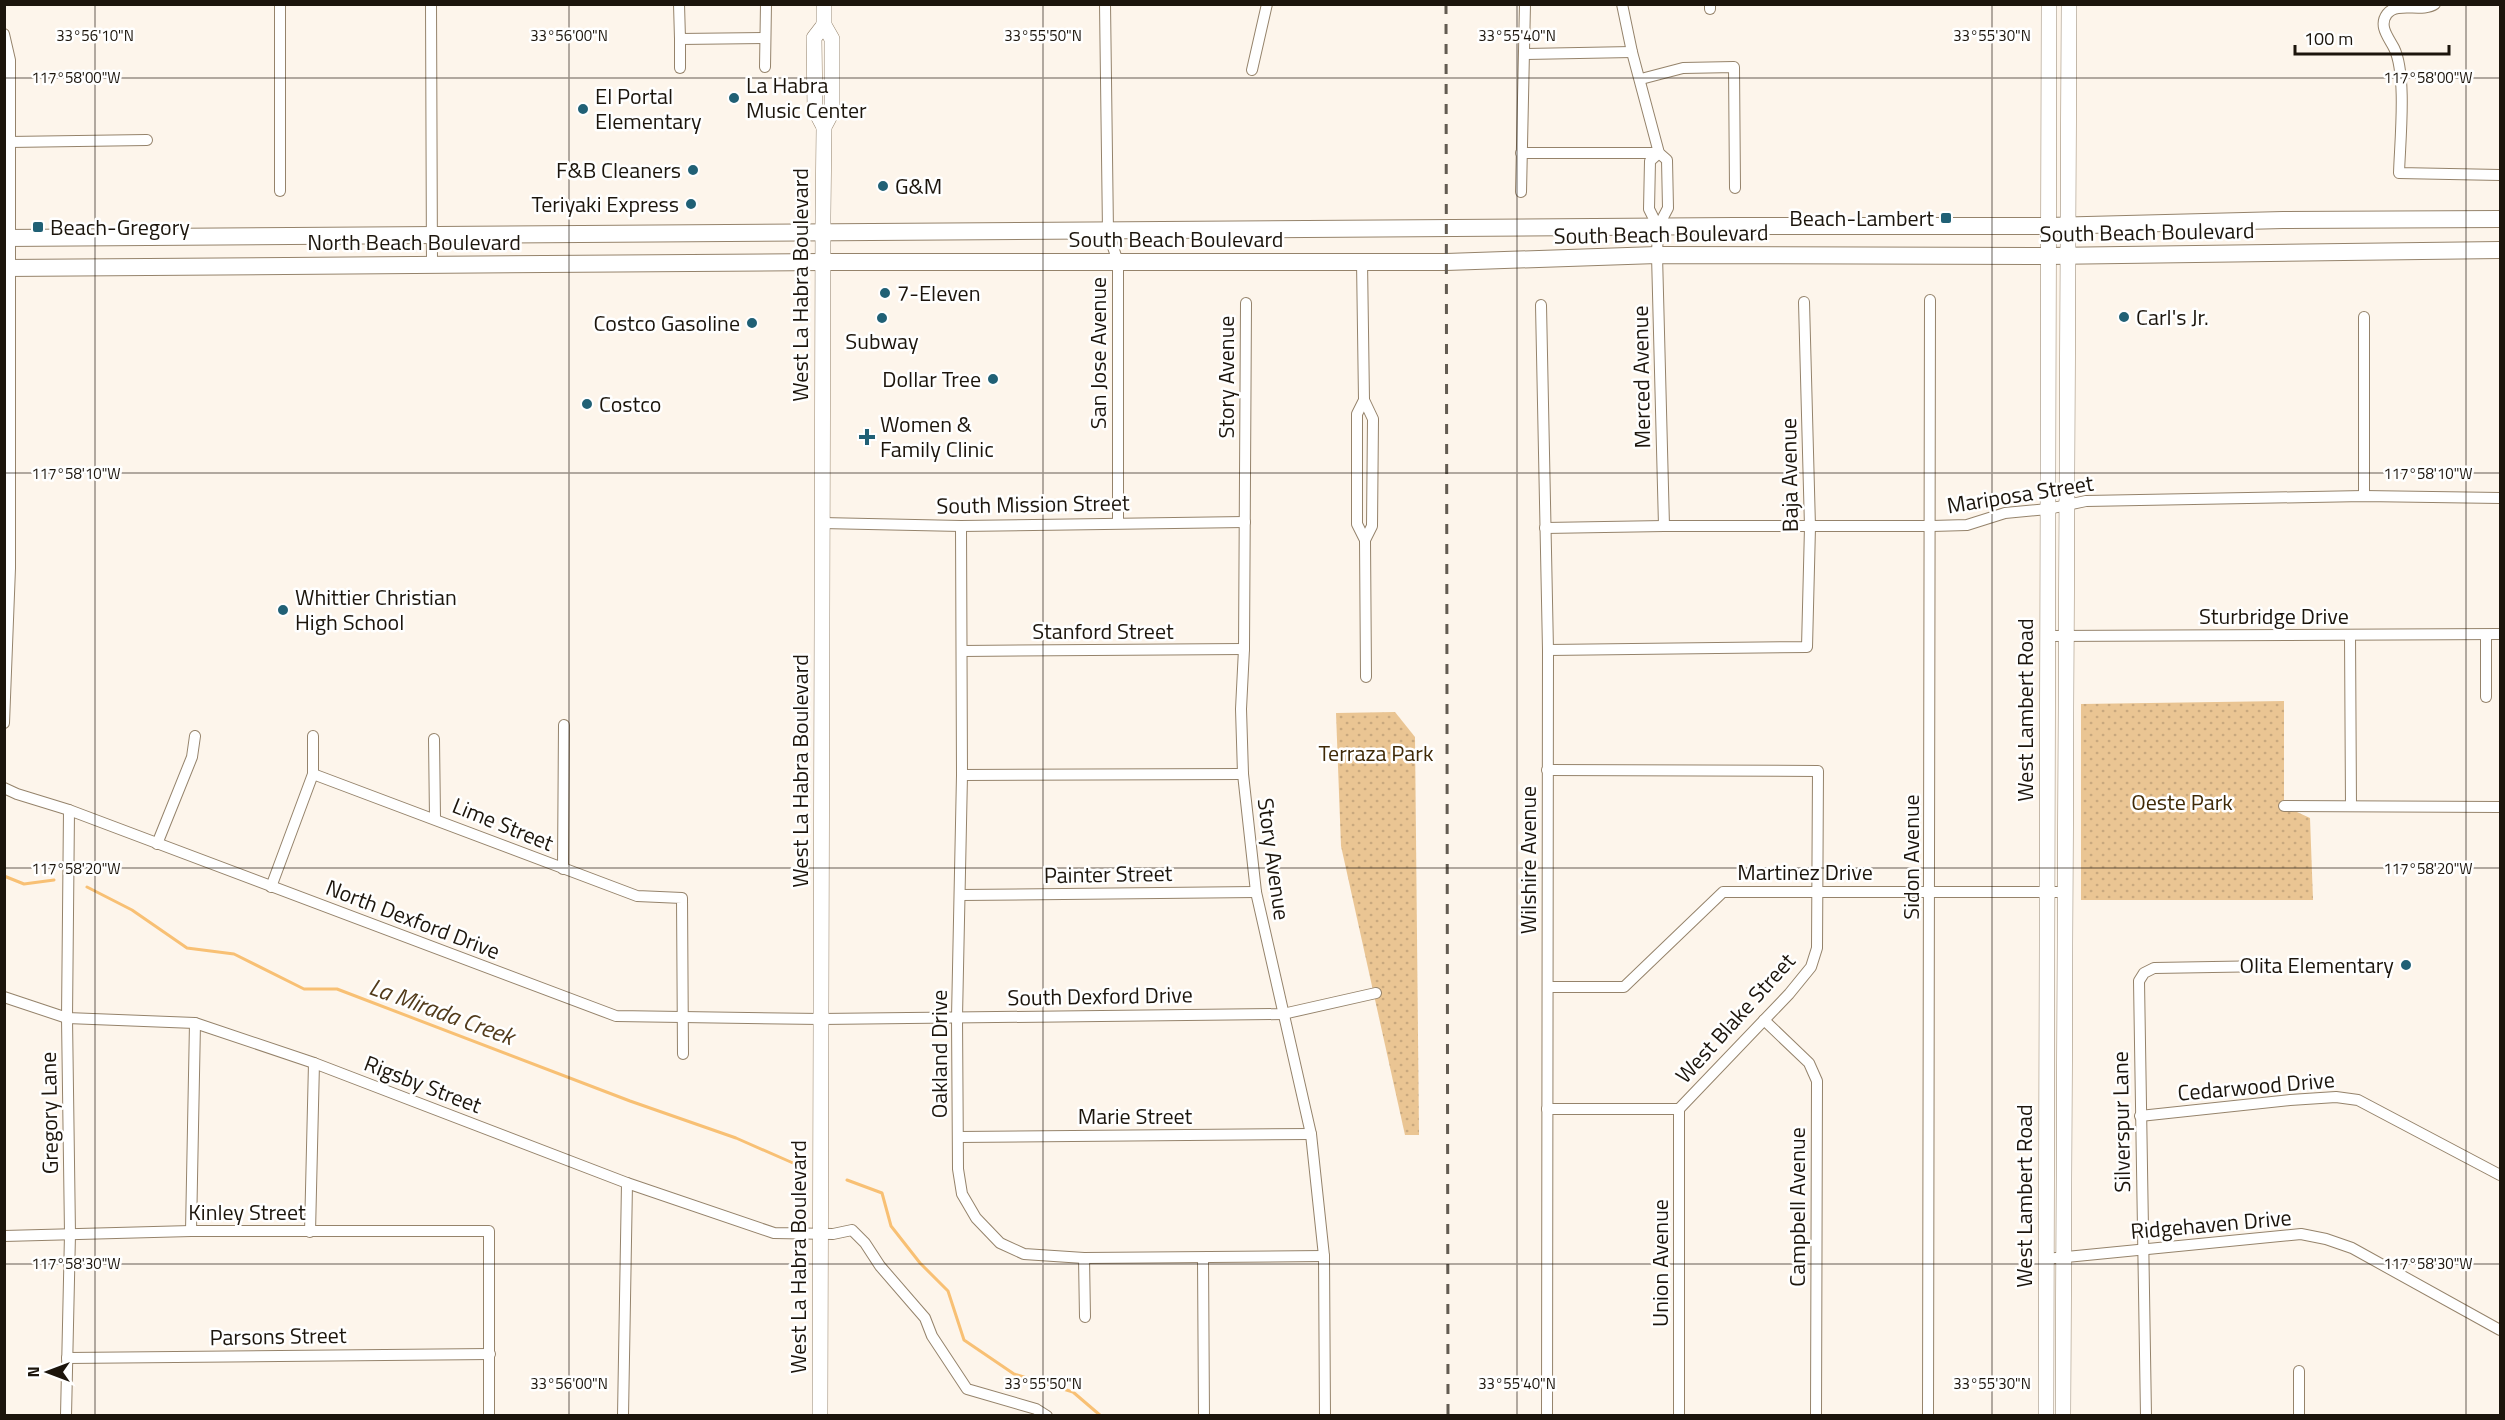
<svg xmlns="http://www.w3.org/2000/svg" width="2505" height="1420" font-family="'Titillium Web',sans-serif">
<defs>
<pattern id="green-dots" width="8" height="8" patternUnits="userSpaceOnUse" patternTransform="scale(1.5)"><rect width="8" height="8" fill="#eac593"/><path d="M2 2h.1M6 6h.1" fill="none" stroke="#c8a87e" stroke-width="1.8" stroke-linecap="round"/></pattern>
</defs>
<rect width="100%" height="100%" fill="#fdf5eb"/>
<g fill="url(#green-dots)">
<path d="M 2284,701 L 2284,806 L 2310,818 L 2313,900 L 2081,900 L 2081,704 Z"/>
<path d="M 1395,712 L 1415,737 L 1419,1135 L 1405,1135 L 1341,846 L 1336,713 Z"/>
</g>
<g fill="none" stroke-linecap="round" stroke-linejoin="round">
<g stroke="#f8c074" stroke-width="3">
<path d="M 4,876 L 24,884 L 54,880"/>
<path d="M 87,887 L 132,910 L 187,948 L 234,954 L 304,989 L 337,989 L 630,1101 L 736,1138 L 793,1163"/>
<path d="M 847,1180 L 882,1193 L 891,1226 L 920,1263 L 948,1291 L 964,1340 L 1014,1374 L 1073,1392 L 1101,1416"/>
</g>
<g stroke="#95836b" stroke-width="12">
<g id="minor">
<path d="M 431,4 L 432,266"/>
<path d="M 679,4 L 680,39 L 765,38"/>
<path d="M 1105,4 L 1108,232 L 1118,262 L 1118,522"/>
<path d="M 1622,4 L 1632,52 L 1659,153 L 1667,160 L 1668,208 L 1658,227 L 1657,255 L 1664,526"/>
<path d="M 1710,4 L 1710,9"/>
<path d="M 2435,4 C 2422,13 2397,1 2387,14 C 2378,26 2389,38 2394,48 C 2407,74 2400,141 2399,173 L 2500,175"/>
<path d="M 4,34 L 10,60 L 10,568 L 4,723"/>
<path d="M 1526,54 L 1632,52"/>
<path d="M 765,67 L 766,4"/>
<path d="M 680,68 L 680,39"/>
<path d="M 1252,70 L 1267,4"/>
<path d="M 1641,79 L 1683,68 L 1734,67 L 1735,188"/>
<path d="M 9,142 L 147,140"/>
<path d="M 1521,153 L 1659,153"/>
<path d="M 280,191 L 280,4"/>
<path d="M 1521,192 L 1525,4"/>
<path d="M 1658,227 L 1649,209 L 1650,161 L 1659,153"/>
<path d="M 1362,261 L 1364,400 L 1373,419 L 1372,526 L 1365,540"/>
<path d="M 1246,303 L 1244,649 L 1241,709 L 1243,774 L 1256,892 L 1311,1134 L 1324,1256 L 1325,1416"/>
<path d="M 1541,305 L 1548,650 L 1547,1416"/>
<path d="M 1364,400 L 1357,414 L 1357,524 L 1365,540 L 1366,677"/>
<path d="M 2364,496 L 2364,317"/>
<path d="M 822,523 L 961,526 L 1245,522"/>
<path d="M 961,526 L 962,775 L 957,1017 L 958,1169 L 962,1194 L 976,1218 L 1000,1243 L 1024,1254 L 1084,1258 L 1324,1256"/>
<path d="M 1545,528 L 1664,526 L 1932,526 L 1967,525 L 2005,513 L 2048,509 L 2086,501 L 2364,496 L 2500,498"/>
<path d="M 2350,635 L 2351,806"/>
<path d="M 2486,635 L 2486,697"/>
<path d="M 2048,636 L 2500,634"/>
<path d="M 1548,650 L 1807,647 L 1810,527 L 1804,302"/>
<path d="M 962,651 L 1244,649"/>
<path d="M 434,739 L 435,818"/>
<path d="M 1547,770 L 1818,771 L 1817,948 L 1811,967 L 1789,994 L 1679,1109"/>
<path d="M 313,774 L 637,896 L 682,898 L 683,1054"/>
<path d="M 962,775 L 1243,774"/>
<path d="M 4,788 L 17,794 L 69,810 L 616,1016 L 821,1019 L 1283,1014 L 1376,993"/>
<path d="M 2284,806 L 2500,807"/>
<path d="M 157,844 L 192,757 L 195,736"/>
<path d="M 563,869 L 564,725"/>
<path d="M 271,887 L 313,774 L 313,736"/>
<path d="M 961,895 L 1256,892"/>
<path d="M 1548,987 L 1624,987 L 1723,892 L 2065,892"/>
<path d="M 4,997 L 67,1018 L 195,1023 L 314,1063 L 627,1183 L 774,1233 L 833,1234 L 852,1230 L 865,1243 L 880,1266 L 925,1318 L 932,1336 L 967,1389 L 1036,1409 L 1047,1416"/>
<path d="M 1764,1020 L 1809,1063 L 1817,1081 L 1816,1416"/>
<path d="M 1547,1109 L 1679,1109"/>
<path d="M 1679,1109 L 1679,1416"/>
<path d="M 2140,1116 L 2290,1100 L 2336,1097 L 2358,1100 L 2500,1175"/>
<path d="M 959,1137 L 1311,1134"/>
<path d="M 191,1231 L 195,1023"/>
<path d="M 310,1232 L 314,1063"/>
<path d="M 4,1236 L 191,1231 L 489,1231 L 489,1416"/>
<path d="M 1084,1258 L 1085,1317"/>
<path d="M 1203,1258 L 1204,1416"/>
<path d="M 2046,1259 L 2301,1234 L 2326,1239 L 2352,1248 L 2500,1330"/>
<path d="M 67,1358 L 490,1354"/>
<path d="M 2299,1371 L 2299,1416"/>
<path d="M 66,1416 L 70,1234 L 67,1018 L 69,810"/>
<path d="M 623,1416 L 627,1183"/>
<path d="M 1928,1416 L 1930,300"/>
<path d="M 2146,1416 L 2139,981 L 2144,973 L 2154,968 L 2272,966"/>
</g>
</g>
<g stroke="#95836b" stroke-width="16">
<g id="secondary">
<path d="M 824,127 L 815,110 L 814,38 L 824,25"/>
<path d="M 820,1416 L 823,216 L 824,127 L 832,112 L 832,39 L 824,25 L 824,4"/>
<path d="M 2046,1416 L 2049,4"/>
<path d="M 2063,1416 L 2069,4"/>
</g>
</g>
<g stroke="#95836b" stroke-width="18">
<g id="primary">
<path d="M 4,238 L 1734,226 L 2048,226 L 2283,220 L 2500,219"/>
<path d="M 4,268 L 823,262 L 1446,262 L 1657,255 L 2048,256 L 2500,250"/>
</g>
</g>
<use href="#minor" stroke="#fff" stroke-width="10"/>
<use href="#secondary" stroke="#fff" stroke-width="15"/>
<use href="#primary" stroke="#fff" stroke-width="16"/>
<path stroke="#625b51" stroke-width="3" stroke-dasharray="10 10" stroke-linecap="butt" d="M 1446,4 L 1448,1416"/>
</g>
<path fill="none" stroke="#1c150c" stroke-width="1.5" stroke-opacity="0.45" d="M 95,4 L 95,1416M 569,4 L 569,1416M 1043,4 L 1043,1416M 1517,4 L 1517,1416M 1992,4 L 1992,1416M 2466,4 L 2466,1416M 4,78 L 2500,78M 4,473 L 2500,473M 4,868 L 2500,868M 4,1264 L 2500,1264"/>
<g fill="#206075" stroke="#fff" stroke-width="2">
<circle cx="734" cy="98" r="6"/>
<circle cx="583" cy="109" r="6"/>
<circle cx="693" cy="170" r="6"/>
<circle cx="883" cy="186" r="6"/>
<circle cx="691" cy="204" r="6"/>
<rect x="1940" y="212" width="12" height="12" rx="3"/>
<rect x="32" y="221" width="12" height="12" rx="3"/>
<circle cx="885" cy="293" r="6"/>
<circle cx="2124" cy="317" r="6"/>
<circle cx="882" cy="318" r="6"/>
<circle cx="752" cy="323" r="6"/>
<circle cx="993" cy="379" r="6"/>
<circle cx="587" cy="404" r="6"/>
<path d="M864 428h6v6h6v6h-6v6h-6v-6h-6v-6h6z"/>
<circle cx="283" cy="610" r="6"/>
<circle cx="2406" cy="965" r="6"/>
</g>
<g text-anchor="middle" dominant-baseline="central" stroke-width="5" stroke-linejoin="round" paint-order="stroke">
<g font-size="22" fill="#1c150c" stroke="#fff" text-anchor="start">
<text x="746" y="85">La Habra<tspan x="746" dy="25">Music Center</tspan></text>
<text x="595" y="96">El Portal<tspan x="595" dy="25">Elementary</tspan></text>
<text x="681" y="170" text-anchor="end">F&amp;B Cleaners</text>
<text x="895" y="186">G&amp;M</text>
<text x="679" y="204" text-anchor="end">Teriyaki Express</text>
<text x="1934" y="218" text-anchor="end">Beach-Lambert</text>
<text x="50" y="227">Beach-Gregory</text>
<text x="897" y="293">7-Eleven</text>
<text x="2136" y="317">Carl's Jr.</text>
<text x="740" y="323" text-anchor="end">Costco Gasoline</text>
<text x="882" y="341" text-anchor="middle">Subway</text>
<text x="981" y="379" text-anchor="end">Dollar Tree</text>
<text x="599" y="404">Costco</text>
<text x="880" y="424">Women &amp;<tspan x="880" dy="25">Family Clinic</tspan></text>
<text x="295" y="597">Whittier Christian<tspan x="295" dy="25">High School</tspan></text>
<text x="2394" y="965" text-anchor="end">Olita Elementary</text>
</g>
<g font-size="22" fill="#1c150c" stroke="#fff">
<text transform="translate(2147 232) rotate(-1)">South Beach Boulevard</text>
<text transform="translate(1661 234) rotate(-1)">South Beach Boulevard</text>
<text x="1176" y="239">South Beach Boulevard</text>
<text x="414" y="242">North Beach Boulevard</text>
<text transform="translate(800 285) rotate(-90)">West La Habra Boulevard</text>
<text transform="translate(1098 353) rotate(-90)">San Jose Avenue</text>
<text transform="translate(1226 377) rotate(-90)">Story Avenue</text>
<text transform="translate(1641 377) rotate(-91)">Merced Avenue</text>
<text transform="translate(1789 475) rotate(-91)">Baja Avenue</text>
<text transform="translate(2020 494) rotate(-9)">Mariposa Street</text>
<text transform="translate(1033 504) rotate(-1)">South Mission Street</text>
<text x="2274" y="616">Sturbridge Drive</text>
<text x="1103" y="631">Stanford Street</text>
<text transform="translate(2025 710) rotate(-90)">West Lambert Road</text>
<text transform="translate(800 771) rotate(-90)">West La Habra Boulevard</text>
<text transform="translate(503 824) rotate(22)">Lime Street</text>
<text transform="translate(1911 857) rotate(-90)">Sidon Avenue</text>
<text transform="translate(1274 859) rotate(82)">Story Avenue</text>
<text transform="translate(1528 860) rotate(-90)">Wilshire Avenue</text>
<text x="1805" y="872">Martinez Drive</text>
<text transform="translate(1108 874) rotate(-1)">Painter Street</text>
<text transform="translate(413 919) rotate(21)">North Dexford Drive</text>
<text transform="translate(1100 996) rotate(-1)">South Dexford Drive</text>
<text transform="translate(1735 1018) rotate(-48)">West Blake Street</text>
<text transform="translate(939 1054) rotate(-90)">Oakland Drive</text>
<text transform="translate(423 1084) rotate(21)">Rigsby Street</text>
<text transform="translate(2256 1086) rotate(-5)">Cedarwood Drive</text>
<text transform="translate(49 1113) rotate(-91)">Gregory Lane</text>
<text x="1135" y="1116">Marie Street</text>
<text transform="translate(2121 1122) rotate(-91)">Silverspur Lane</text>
<text transform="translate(2024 1196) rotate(-90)">West Lambert Road</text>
<text transform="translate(1797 1207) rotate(-90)">Campbell Avenue</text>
<text x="247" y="1212">Kinley Street</text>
<text transform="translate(2211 1224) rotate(-5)">Ridgehaven Drive</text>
<text transform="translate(798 1257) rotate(-90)">West La Habra Boulevard</text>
<text transform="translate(1660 1263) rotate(-90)">Union Avenue</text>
<text transform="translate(278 1336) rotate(-1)">Parsons Street</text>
</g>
<g font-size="22" fill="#3f2906" stroke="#fff">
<text x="1376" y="753">Terraza Park</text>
<text x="2182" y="802">Oeste Park</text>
</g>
<g font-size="24" font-style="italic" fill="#523b1b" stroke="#fff">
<text transform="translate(442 1011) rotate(20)">La Mirada Creek</text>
</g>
</g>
<g font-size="15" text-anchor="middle" fill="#1c150c" stroke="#fff" stroke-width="5" stroke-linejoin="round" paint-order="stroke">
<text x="95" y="41">33°56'10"N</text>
<text x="569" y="41">33°56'00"N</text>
<text x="1043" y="41">33°55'50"N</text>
<text x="1517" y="41">33°55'40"N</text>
<text x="1992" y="41">33°55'30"N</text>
<text x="2428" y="83">117°58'00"W</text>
<text x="76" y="83">117°58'00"W</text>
<text x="2428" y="479">117°58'10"W</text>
<text x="76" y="479">117°58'10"W</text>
<text x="2428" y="874">117°58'20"W</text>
<text x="76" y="874">117°58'20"W</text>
<text x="2428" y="1269">117°58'30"W</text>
<text x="76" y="1269">117°58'30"W</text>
<text x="569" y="1389">33°56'00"N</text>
<text x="1043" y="1389">33°55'50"N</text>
<text x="1517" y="1389">33°55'40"N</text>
<text x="1992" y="1389">33°55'30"N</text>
</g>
<rect width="2505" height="1420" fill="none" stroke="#1c150c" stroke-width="12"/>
<g transform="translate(48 1372) rotate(270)" stroke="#ffffff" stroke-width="4.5" paint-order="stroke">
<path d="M0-4.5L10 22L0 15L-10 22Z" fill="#1c150c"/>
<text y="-9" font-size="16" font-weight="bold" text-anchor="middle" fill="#1c150c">N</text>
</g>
<path d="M2295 45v9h154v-9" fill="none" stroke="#1c150c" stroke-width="3"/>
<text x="2304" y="45" font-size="18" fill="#1c150c" stroke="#ffffff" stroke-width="4.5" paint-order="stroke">100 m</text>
</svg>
